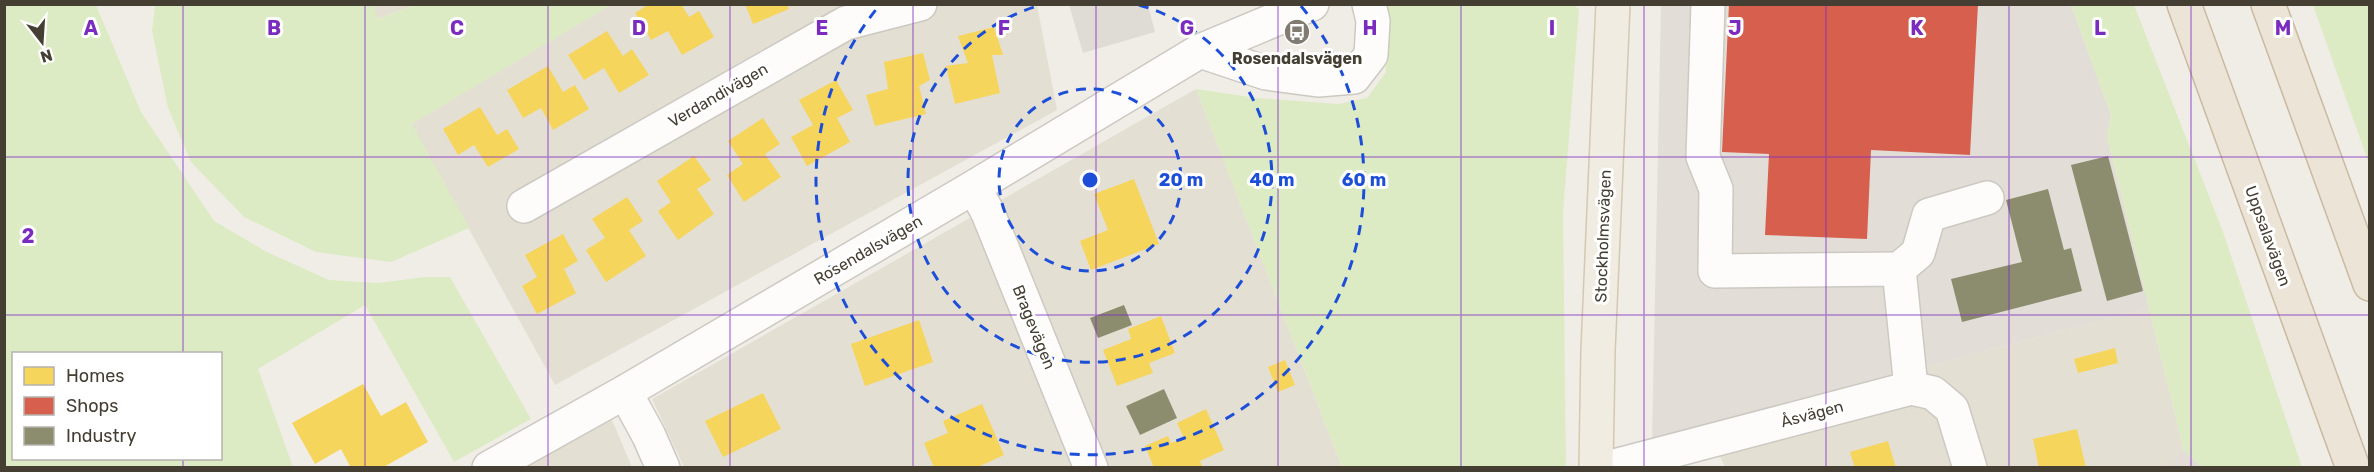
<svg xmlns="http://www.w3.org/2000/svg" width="2374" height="472" font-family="Rubik,sans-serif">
<rect width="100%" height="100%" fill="#f0ede6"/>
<g fill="#e4dfd3">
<path d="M 373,4 L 415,5 L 377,19 Z"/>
<path d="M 611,4 L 1037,5 L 1057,110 L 555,385 L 411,124 Z"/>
<path d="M 1196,89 L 1342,467 L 684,467 L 652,399 Z"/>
<path d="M 2149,308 L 2184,451 L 2165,468 L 1725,467 L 1705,425 Z"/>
<path d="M 612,420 L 632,467 L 525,467 Z"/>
</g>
<g fill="#e2ded7">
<path d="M 1661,5 L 2071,5 L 2111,115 L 2107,137 L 2149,308 L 1652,439 Z"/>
<path d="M 2184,451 L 2202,467 L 2165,467 Z"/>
</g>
<g fill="#dcebc4" fill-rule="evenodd">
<path d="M 1574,4 L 1579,10 L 1563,213 L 1566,467 L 1342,467 L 1196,89 L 1257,98 L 1338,104 L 1367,98 L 1386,72 L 1383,5 Z"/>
<path d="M 4,5 L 96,5 L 141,112 L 214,221 L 267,252 L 329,280 L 378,283 L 425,277 L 450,277 L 531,419 L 454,462 L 365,305 L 258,369 L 293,467 L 5,467 ZM 14,354 L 220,354 L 220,458 L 14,458 Z"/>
<path d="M 155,5 L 373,5 L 378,19 L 415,5 L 611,5 L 412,124 L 469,228 L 391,262 L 316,252 L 244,217 L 191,162 L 168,108 L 152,31 Z"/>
<path d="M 2071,5 L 2134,5 L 2222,229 L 2302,467 L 2202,467 L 2184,451 L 2107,137 L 2111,115 Z"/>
<path d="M 2313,5 L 2369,5 L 2369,164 Z"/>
</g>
<path fill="#dfdcd6" d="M 1069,5 L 1148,5 L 1155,32 L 1083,53 Z"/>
<g fill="#f6d55c">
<path d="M 649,4 L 681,4 L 689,17 L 699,11 L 714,37 L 682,55 L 668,31 L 651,40 L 635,13 Z"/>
<path d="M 745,4 L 787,4 L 789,9 L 753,24 Z"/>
<path d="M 994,27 L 1003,55 L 992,55 L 1000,93 L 955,104 L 946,66 L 968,63 L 958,36 Z"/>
<path d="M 607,31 L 623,56 L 632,49 L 649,75 L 619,93 L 604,68 L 584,80 L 568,55 Z"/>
<path d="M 923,53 L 930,80 L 919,86 L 926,114 L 875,126 L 866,95 L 888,89 L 884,62 Z"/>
<path d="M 548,66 L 563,92 L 575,85 L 589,109 L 553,130 L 541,108 L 523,118 L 507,90 Z"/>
<path d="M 836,80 L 853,110 L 837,118 L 850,142 L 807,166 L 791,137 L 813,125 L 799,100 Z"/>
<path d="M 480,107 L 497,135 L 507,129 L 519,149 L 488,167 L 474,145 L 458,155 L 443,129 Z"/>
<path d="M 763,118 L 780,144 L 765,154 L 781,177 L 744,202 L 727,175 L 743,164 L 728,141 Z"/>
<path d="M 694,156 L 711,180 L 697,189 L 714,214 L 678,240 L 658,211 L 671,202 L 657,181 Z"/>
<path d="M 1134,179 L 1159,244 L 1091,270 L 1080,241 L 1108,230 L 1094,194 Z"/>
<path d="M 627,197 L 643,221 L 629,230 L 646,256 L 606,282 L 586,250 L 605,238 L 592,219 Z"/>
<path d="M 563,234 L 578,261 L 564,269 L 576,293 L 537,314 L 522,286 L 537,277 L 525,255 Z"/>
<path d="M 1161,316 L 1175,353 L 1149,363 L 1153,373 L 1117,386 L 1103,350 L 1131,339 L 1128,329 Z"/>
<path d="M 919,320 L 933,362 L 865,386 L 851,344 Z"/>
<path d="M 2115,348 L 2118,363 L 2078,373 L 2074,359 Z"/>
<path d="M 1285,360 L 1295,385 L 1278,392 L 1268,367 Z"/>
<path d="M 363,384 L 381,416 L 406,402 L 428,442 L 382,468 L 351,468 L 341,449 L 315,464 L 292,423 Z"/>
<path d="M 763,393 L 781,429 L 723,457 L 705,421 Z"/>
<path d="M 982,404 L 1004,455 L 976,468 L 934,468 L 924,443 L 948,433 L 943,421 Z"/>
<path d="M 1206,409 L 1224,450 L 1200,461 L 1202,466 L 1199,468 L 1154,468 L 1145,446 L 1168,436 L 1171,443 L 1184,438 L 1177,423 Z"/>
<path d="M 2077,429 L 2086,468 L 2039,468 L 2033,439 Z"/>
<path d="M 1888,441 L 1896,468 L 1855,468 L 1850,452 Z"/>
</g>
<path fill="#d6604d" d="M 1729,4 L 1978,4 L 1970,155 L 1871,150 L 1867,239 L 1765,235 L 1769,154 L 1722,152 Z"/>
<g fill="#8c8c6e">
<path d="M 2108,156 L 2143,291 L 2107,301 L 2071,165 Z"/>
<path d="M 2048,189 L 2064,250 L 2071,248 L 2082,291 L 1962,322 L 1951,279 L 2022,262 L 2006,200 Z"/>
<path d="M 1124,305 L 1132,325 L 1098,338 L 1090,318 Z"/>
<path d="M 1164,389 L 1177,418 L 1140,435 L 1126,406 Z"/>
</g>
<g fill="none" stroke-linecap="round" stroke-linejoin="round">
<g stroke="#ccc9c2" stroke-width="36">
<g id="minor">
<path d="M 1708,4 L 1703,157 L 1716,189 L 1715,271 L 1899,269 L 1911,388"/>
<path d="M 1200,51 L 1266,73 L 1318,80 L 1354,77 L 1371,55 L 1373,21 L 1369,4"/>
<path d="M 974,187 L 988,213 L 1091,468"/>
<path d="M 524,206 L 846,23 L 920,4"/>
<path d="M 1899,269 L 1918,253 L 1929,215 L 1987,198"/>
<path d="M 625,392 L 649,436 L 663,468"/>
<path d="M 489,468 L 625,392 L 974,187 L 1200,51 L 1312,4"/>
<path d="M 1607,468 L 1911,388 L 1933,393 L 1952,409 L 1970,468"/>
</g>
</g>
<g stroke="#d3c9b2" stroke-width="36">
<path id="major" d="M 1596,468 L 1598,351 L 1613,4"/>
</g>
<g stroke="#c9baa0" stroke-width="36">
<g id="highway">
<path d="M 2184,4 L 2353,468"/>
<path d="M 2268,4 L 2370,284"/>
</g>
</g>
<use href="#minor" stroke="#fdfcfb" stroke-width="33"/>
<use href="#major" stroke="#f0ece2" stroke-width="33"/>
<use href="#highway" stroke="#ece5d7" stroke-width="33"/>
</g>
<path fill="none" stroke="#7b2cbf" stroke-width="1.5" stroke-opacity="0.55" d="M 183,4 L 183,354M 365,4 L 365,468M 548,4 L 548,468M 730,4 L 730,468M 913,4 L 913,468M 1096,4 L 1096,468M 1278,4 L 1278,468M 1461,4 L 1461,468M 1644,4 L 1644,468M 1826,4 L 1826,468M 2009,4 L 2009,468M 2191,4 L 2191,468M 4,157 L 2370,157M 4,315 L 2370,315M 183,458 L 183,468"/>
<g fill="none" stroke="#1d4ed8" stroke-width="3" stroke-dasharray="10 8">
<circle cx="1090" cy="180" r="91"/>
<path d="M1139 5A182 182 0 1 1 1041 5"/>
<path d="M1301 6A274 274 0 1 1 879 6"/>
</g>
<defs>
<g id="bus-disc" transform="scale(1.35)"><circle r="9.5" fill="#817b72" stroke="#fff"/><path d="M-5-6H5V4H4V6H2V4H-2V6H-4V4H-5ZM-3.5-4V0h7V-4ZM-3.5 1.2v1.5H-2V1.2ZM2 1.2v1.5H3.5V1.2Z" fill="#fff"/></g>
</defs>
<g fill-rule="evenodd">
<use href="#bus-disc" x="1297" y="32"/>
</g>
<g text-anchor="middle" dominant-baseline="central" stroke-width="6" stroke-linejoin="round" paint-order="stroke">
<g font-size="16" font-weight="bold" fill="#453e33" stroke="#fff">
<text x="1297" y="58">Rosendalsvägen</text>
</g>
<g font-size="16" fill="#453e33" stroke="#fff">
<text transform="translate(718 95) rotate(-30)">Verdandivägen</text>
<text transform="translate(1603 236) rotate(-88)">Stockholmsvägen</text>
<text transform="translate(2268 236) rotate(70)">Uppsalavägen</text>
<text transform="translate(868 250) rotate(-30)">Rosendalsvägen</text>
<text transform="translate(1034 327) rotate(68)">Bragevägen</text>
<text transform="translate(1812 414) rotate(-15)">Åsvägen</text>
</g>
</g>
<g font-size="20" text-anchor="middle" font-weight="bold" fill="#7b2cbf" stroke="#fff" stroke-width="6" stroke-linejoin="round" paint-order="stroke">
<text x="91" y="35">A</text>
<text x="274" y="35">B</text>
<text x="457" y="35">C</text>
<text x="639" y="35">D</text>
<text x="822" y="35">E</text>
<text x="1004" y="35">F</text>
<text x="1187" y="35">G</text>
<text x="1370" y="35">H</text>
<text x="1552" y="35">I</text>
<text x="1735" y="35">J</text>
<text x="1917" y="35">K</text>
<text x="2100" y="35">L</text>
<text x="2283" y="35">M</text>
<text x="28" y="243">2</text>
</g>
<circle cx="1090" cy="180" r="9" fill="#1d4ed8" stroke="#fff" stroke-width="3"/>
<g font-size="18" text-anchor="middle" font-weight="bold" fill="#1d4ed8" stroke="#fff" stroke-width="6" stroke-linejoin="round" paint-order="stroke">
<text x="1181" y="186">20 m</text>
<text x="1272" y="186">40 m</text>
<text x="1364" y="186">60 m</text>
</g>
<rect width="2374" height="472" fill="none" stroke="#453e33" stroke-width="12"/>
<rect x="12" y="352" width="210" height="108" fill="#ffffff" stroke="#b5b2ad" stroke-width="1.5"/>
<rect x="24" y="367" width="30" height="18" fill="#f6d55c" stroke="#b5b2ad" stroke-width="1.5"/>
<text x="66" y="382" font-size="18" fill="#453e33">Homes</text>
<rect x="24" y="397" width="30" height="18" fill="#d6604d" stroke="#b5b2ad" stroke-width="1.5"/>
<text x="66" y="412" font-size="18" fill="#453e33">Shops</text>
<rect x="24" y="427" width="30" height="18" fill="#8c8c6e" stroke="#b5b2ad" stroke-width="1.5"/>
<text x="66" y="442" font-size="18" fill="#453e33">Industry</text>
<g transform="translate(42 42) rotate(163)" stroke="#ffffff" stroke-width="4.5" paint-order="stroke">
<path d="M0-4.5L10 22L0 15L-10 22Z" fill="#453e33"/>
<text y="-9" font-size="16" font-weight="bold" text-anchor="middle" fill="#453e33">N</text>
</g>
</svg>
